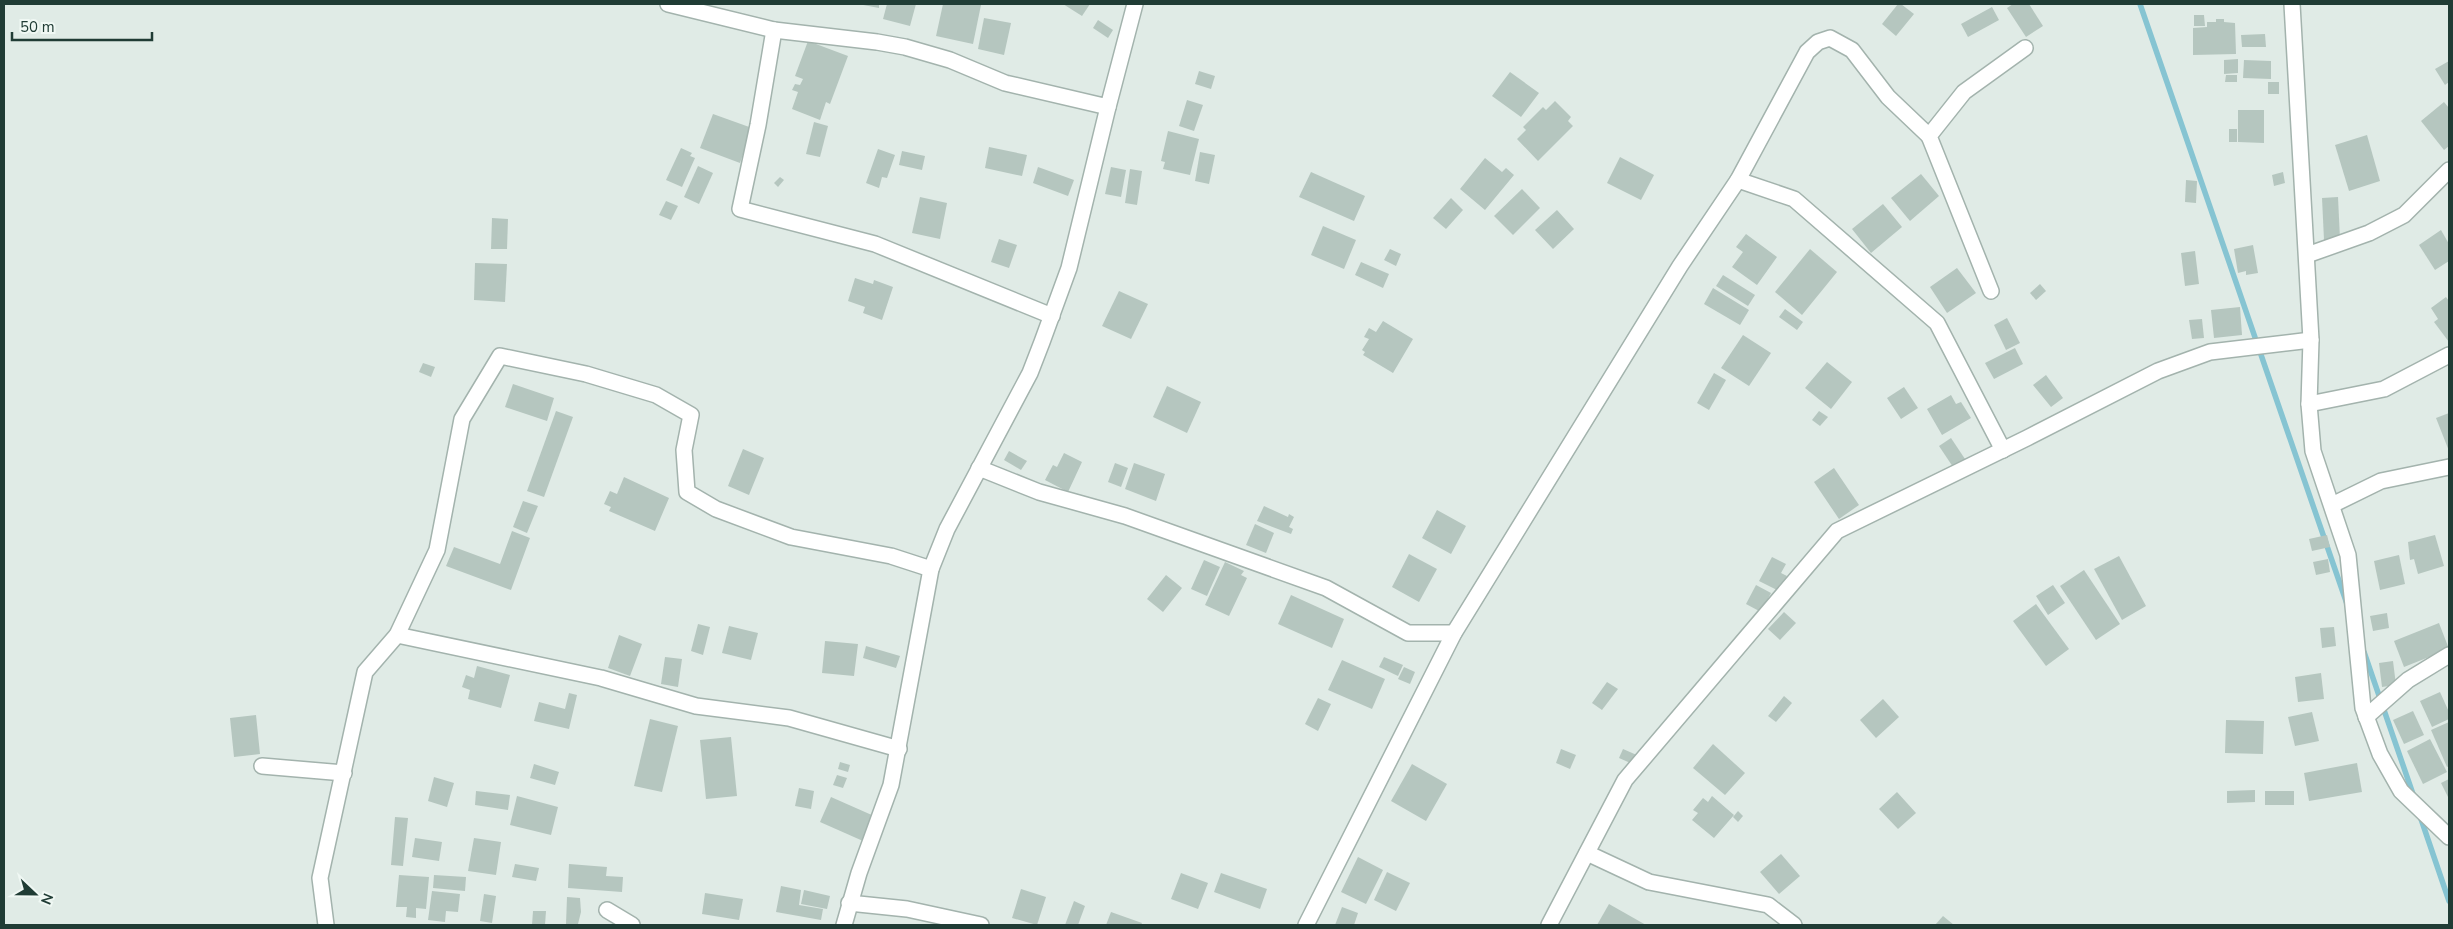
<svg xmlns="http://www.w3.org/2000/svg" width="2453" height="929" font-family="'Nunito Sans',sans-serif">
<rect width="100%" height="100%" fill="#e0ebe6"/>
<g fill="none" stroke-linecap="round" stroke-linejoin="round">
<g stroke="#86c4d2" stroke-width="5.5">
<path d="M 2140,4 L 2347,604"/>
<path d="M 2364,652 L 2414,797"/>
<path d="M 2420,816 L 2449,901"/>
</g>
</g>
<g fill="#b5c6bf">
<path d="M 858,4 L 879,4 L 879,8 Z"/>
<path d="M 887,4 L 916,4 L 910,26 L 883,19 Z"/>
<path d="M 943,4 L 981,5 L 973,44 L 936,36 Z"/>
<path d="M 1063,4 L 1090,4 L 1082,16 Z"/>
<path d="M 1898,4 L 1901,4 L 1914,14 L 1896,36 L 1882,24 Z"/>
<path d="M 2013,4 L 2029,4 L 2043,26 L 2026,37 L 2007,8 Z"/>
<path d="M 1992,7 L 1999,20 L 1968,37 L 1961,24 Z"/>
<path d="M 2194,15 L 2204,15 L 2205,26 L 2194,26 Z"/>
<path d="M 984,18 L 1011,23 L 1004,55 L 978,49 Z"/>
<path d="M 2216,19 L 2224,19 L 2224,22 L 2235,23 L 2236,54 L 2193,55 L 2193,28 L 2207,27 L 2207,22 L 2216,22 Z"/>
<path d="M 1098,20 L 1113,30 L 1108,38 L 1093,28 Z"/>
<path d="M 2265,34 L 2266,47 L 2242,47 L 2241,35 Z"/>
<path d="M 808,41 L 848,56 L 830,104 L 826,102 L 820,120 L 792,109 L 798,92 L 792,90 L 795,84 L 800,85 L 803,79 L 795,76 Z"/>
<path d="M 2238,59 L 2238,73 L 2224,74 L 2224,60 Z"/>
<path d="M 2244,60 L 2271,61 L 2271,79 L 2243,78 Z"/>
<path d="M 2449,61 L 2449,82 L 2445,85 L 2435,69 Z"/>
<path d="M 1199,71 L 1215,76 L 1211,89 L 1195,84 Z"/>
<path d="M 1510,72 L 1539,93 L 1521,117 L 1492,96 Z"/>
<path d="M 2226,75 L 2237,75 L 2237,82 L 2225,82 Z"/>
<rect x="2268" y="82" width="11" height="12"/>
<path d="M 1187,100 L 1203,105 L 1194,131 L 1179,126 Z"/>
<path d="M 1555,101 L 1571,117 L 1568,121 L 1573,126 L 1538,161 L 1517,139 L 1526,130 L 1523,127 L 1543,107 L 1546,110 Z"/>
<path d="M 2444,102 L 2449,108 L 2449,146 L 2444,150 L 2421,121 Z"/>
<path d="M 2238,110 L 2264,110 L 2264,143 L 2238,142 Z"/>
<path d="M 713,114 L 752,128 L 740,163 L 700,148 Z"/>
<path d="M 814,122 L 828,126 L 820,157 L 806,154 Z"/>
<rect x="2229" y="129" width="8" height="13"/>
<path d="M 1168,131 L 1199,139 L 1190,175 L 1163,169 L 1165,162 L 1161,161 Z"/>
<path d="M 2367,135 L 2380,181 L 2349,191 L 2335,145 Z"/>
<path d="M 989,147 L 1027,155 L 1022,176 L 985,168 Z"/>
<path d="M 681,148 L 692,153 L 690,156 L 695,158 L 682,187 L 666,180 Z"/>
<path d="M 878,149 L 895,155 L 887,178 L 882,177 L 879,188 L 866,183 Z"/>
<path d="M 902,151 L 925,156 L 922,170 L 899,165 Z"/>
<path d="M 1200,152 L 1215,155 L 1209,184 L 1195,181 Z"/>
<path d="M 1620,157 L 1654,175 L 1641,200 L 1607,183 Z"/>
<path d="M 1485,158 L 1502,172 L 1506,168 L 1514,175 L 1485,210 L 1460,189 Z"/>
<path d="M 698,166 L 713,173 L 699,204 L 684,197 Z"/>
<path d="M 1038,167 L 1074,180 L 1068,196 L 1033,183 Z"/>
<path d="M 1111,167 L 1126,170 L 1121,197 L 1105,194 Z"/>
<path d="M 1130,169 L 1142,171 L 1137,205 L 1125,203 Z"/>
<path d="M 1311,172 L 1365,196 L 1354,221 L 1299,197 Z"/>
<path d="M 2283,172 L 2285,183 L 2274,186 L 2272,175 Z"/>
<path d="M 1921,174 L 1939,196 L 1910,221 L 1891,198 Z"/>
<path d="M 780,177 L 784,180 L 778,187 L 774,183 Z"/>
<path d="M 2186,180 L 2197,181 L 2196,203 L 2185,202 Z"/>
<path d="M 1522,189 L 1540,208 L 1513,235 L 1494,216 Z"/>
<path d="M 920,197 L 947,203 L 940,239 L 912,233 Z"/>
<path d="M 2338,197 L 2340,239 L 2324,240 L 2322,198 Z"/>
<path d="M 1451,198 L 1463,210 L 1446,229 L 1433,218 Z"/>
<path d="M 666,201 L 678,206 L 671,220 L 659,215 Z"/>
<path d="M 1883,204 L 1902,227 L 1871,253 L 1852,229 Z"/>
<path d="M 1557,210 L 1574,229 L 1553,249 L 1535,230 Z"/>
<path d="M 492,218 L 508,219 L 507,249 L 491,249 Z"/>
<path d="M 1323,226 L 1356,240 L 1344,269 L 1311,255 Z"/>
<path d="M 2441,230 L 2449,244 L 2449,261 L 2435,270 L 2419,245 Z"/>
<path d="M 1746,234 L 1777,257 L 1757,285 L 1732,267 L 1743,252 L 1736,247 Z"/>
<path d="M 999,239 L 1017,245 L 1009,268 L 991,262 Z"/>
<path d="M 2253,245 L 2258,273 L 2246,275 L 2246,271 L 2238,273 L 2234,249 Z"/>
<path d="M 1390,249 L 1401,254 L 1396,266 L 1384,260 Z"/>
<path d="M 1810,249 L 1837,272 L 1802,315 L 1775,292 Z"/>
<path d="M 2195,251 L 2199,284 L 2185,286 L 2181,253 Z"/>
<path d="M 1361,262 L 1389,274 L 1383,288 L 1355,275 Z"/>
<path d="M 475,263 L 507,264 L 505,302 L 474,300 Z"/>
<path d="M 1957,268 L 1976,293 L 1947,313 L 1930,287 Z"/>
<path d="M 1723,275 L 1755,295 L 1748,306 L 1716,286 Z"/>
<path d="M 855,278 L 873,284 L 874,280 L 893,287 L 882,320 L 863,313 L 865,307 L 848,301 Z"/>
<path d="M 2040,284 L 2046,291 L 2036,300 L 2030,293 Z"/>
<path d="M 1713,288 L 1749,310 L 1740,325 L 1704,304 Z"/>
<path d="M 1119,291 L 1148,304 L 1131,339 L 1102,326 Z"/>
<path d="M 2446,297 L 2449,301 L 2449,342 L 2434,322 L 2438,319 L 2431,308 Z"/>
<path d="M 2240,307 L 2242,335 L 2214,338 L 2211,310 Z"/>
<path d="M 1785,309 L 1803,322 L 1797,330 L 1779,317 Z"/>
<path d="M 2007,318 L 2020,343 L 2006,350 L 1994,325 Z"/>
<path d="M 2202,319 L 2204,338 L 2192,339 L 2189,320 Z"/>
<path d="M 1383,321 L 1413,339 L 1393,373 L 1363,355 L 1365,352 L 1362,350 L 1369,339 L 1364,337 L 1369,328 L 1376,332 Z"/>
<path d="M 1743,335 L 1771,353 L 1749,386 L 1721,368 Z"/>
<path d="M 2015,348 L 2023,364 L 1994,379 L 1985,363 Z"/>
<path d="M 1827,362 L 1852,382 L 1831,409 L 1805,388 Z"/>
<path d="M 423,363 L 435,367 L 431,377 L 419,372 Z"/>
<path d="M 1714,373 L 1726,380 L 1709,410 L 1697,403 Z"/>
<path d="M 2046,375 L 2063,398 L 2051,407 L 2033,385 Z"/>
<path d="M 513,384 L 554,398 L 547,421 L 505,407 Z"/>
<path d="M 1167,386 L 1201,402 L 1187,433 L 1153,417 Z"/>
<path d="M 1904,387 L 1918,408 L 1901,419 L 1887,398 Z"/>
<path d="M 1951,395 L 1956,404 L 1961,402 L 1971,418 L 1942,435 L 1927,409 Z"/>
<path d="M 556,411 L 573,417 L 544,497 L 527,491 Z"/>
<path d="M 1819,411 L 1828,417 L 1820,426 L 1812,420 Z"/>
<path d="M 2449,413 L 2449,451 L 2436,418 Z"/>
<path d="M 1951,438 L 1967,462 L 1955,470 L 1939,446 Z"/>
<path d="M 743,449 L 764,458 L 749,495 L 728,486 Z"/>
<path d="M 1009,451 L 1027,461 L 1021,470 L 1004,460 Z"/>
<path d="M 1064,453 L 1082,462 L 1068,492 L 1045,480 L 1053,465 L 1057,467 Z"/>
<path d="M 1115,463 L 1128,468 L 1121,487 L 1108,482 Z"/>
<path d="M 1134,463 L 1165,474 L 1156,501 L 1125,489 Z"/>
<path d="M 1834,468 L 1859,505 L 1839,519 L 1814,482 Z"/>
<path d="M 624,477 L 669,498 L 655,531 L 609,511 L 611,507 L 604,504 L 610,491 L 617,494 Z"/>
<path d="M 523,501 L 538,506 L 527,533 L 513,527 Z"/>
<path d="M 1264,506 L 1288,517 L 1289,514 L 1294,517 L 1289,527 L 1293,529 L 1291,534 L 1257,521 Z"/>
<path d="M 1437,510 L 1466,526 L 1451,554 L 1422,538 Z"/>
<path d="M 1255,524 L 1274,533 L 1266,553 L 1246,545 Z"/>
<path d="M 512,531 L 530,538 L 511,590 L 446,566 L 454,547 L 500,564 Z"/>
<path d="M 2327,535 L 2330,547 L 2312,551 L 2309,539 Z"/>
<path d="M 2435,535 L 2444,566 L 2418,574 L 2414,559 L 2410,560 L 2408,542 Z"/>
<path d="M 1409,554 L 1437,569 L 1419,602 L 1392,587 Z"/>
<path d="M 2399,555 L 2405,584 L 2380,590 L 2374,561 Z"/>
<path d="M 2119,556 L 2146,606 L 2122,620 L 2094,569 Z"/>
<path d="M 1772,557 L 1786,564 L 1781,573 L 1787,576 L 1779,591 L 1759,581 Z"/>
<path d="M 2328,559 L 2330,572 L 2316,575 L 2313,562 Z"/>
<path d="M 1204,560 L 1220,567 L 1207,596 L 1191,589 Z"/>
<path d="M 1225,562 L 1244,571 L 1241,575 L 1247,578 L 1229,616 L 1205,605 Z"/>
<path d="M 2084,570 L 2120,624 L 2096,640 L 2060,586 Z"/>
<path d="M 1166,575 L 1182,588 L 1163,612 L 1147,599 Z"/>
<path d="M 1756,585 L 1771,593 L 1761,612 L 1746,604 Z"/>
<path d="M 2053,585 L 2065,603 L 2048,615 L 2036,596 Z"/>
<path d="M 1291,595 L 1344,619 L 1332,648 L 1278,624 Z"/>
<path d="M 2036,604 L 2069,649 L 2046,666 L 2013,621 Z"/>
<path d="M 1784,612 L 1796,623 L 1780,640 L 1768,629 Z"/>
<path d="M 2387,613 L 2389,628 L 2373,631 L 2370,616 Z"/>
<path d="M 2439,623 L 2449,649 L 2404,667 L 2394,641 Z"/>
<path d="M 698,624 L 710,627 L 703,655 L 691,651 Z"/>
<path d="M 729,626 L 758,633 L 751,660 L 722,653 Z"/>
<path d="M 2334,627 L 2336,646 L 2322,648 L 2320,628 Z"/>
<path d="M 619,635 L 642,644 L 630,676 L 608,668 Z"/>
<path d="M 825,641 L 858,644 L 854,676 L 822,673 Z"/>
<path d="M 866,646 L 900,656 L 896,668 L 863,658 Z"/>
<path d="M 665,657 L 682,659 L 678,687 L 661,684 Z"/>
<path d="M 1384,657 L 1403,665 L 1398,676 L 1379,667 Z"/>
<path d="M 1342,660 L 1385,679 L 1372,709 L 1328,690 Z"/>
<path d="M 2393,661 L 2396,685 L 2382,687 L 2379,663 Z"/>
<path d="M 477,666 L 510,675 L 501,708 L 468,699 L 470,690 L 462,687 L 466,675 L 474,678 Z"/>
<path d="M 1404,667 L 1415,672 L 1410,684 L 1398,679 Z"/>
<path d="M 2321,673 L 2324,699 L 2298,702 L 2295,677 Z"/>
<path d="M 1607,682 L 1618,689 L 1602,710 L 1592,703 Z"/>
<path d="M 2440,692 L 2449,712 L 2449,719 L 2432,727 L 2420,701 Z"/>
<path d="M 569,693 L 577,695 L 569,729 L 534,721 L 539,702 L 565,709 Z"/>
<path d="M 1784,696 L 1792,703 L 1776,722 L 1768,716 Z"/>
<path d="M 1318,698 L 1331,704 L 1318,731 L 1305,724 Z"/>
<path d="M 1883,699 L 1899,717 L 1876,738 L 1860,720 Z"/>
<path d="M 2413,711 L 2424,735 L 2404,744 L 2393,720 Z"/>
<path d="M 2312,712 L 2319,741 L 2295,746 L 2288,717 Z"/>
<path d="M 256,715 L 260,754 L 234,757 L 230,718 Z"/>
<path d="M 650,719 L 678,726 L 662,792 L 634,786 Z"/>
<path d="M 2226,720 L 2264,721 L 2263,754 L 2225,753 Z"/>
<path d="M 2449,722 L 2449,766 L 2447,767 L 2431,730 Z"/>
<path d="M 731,737 L 737,796 L 706,799 L 700,740 Z"/>
<path d="M 2430,739 L 2447,772 L 2423,784 L 2407,751 Z"/>
<path d="M 1713,744 L 1745,773 L 1725,795 L 1693,768 Z"/>
<path d="M 1561,749 L 1576,755 L 1570,769 L 1556,763 Z"/>
<path d="M 1623,749 L 1639,756 L 1635,765 L 1619,758 Z"/>
<path d="M 840,762 L 850,765 L 848,772 L 838,769 Z"/>
<path d="M 2357,763 L 2362,792 L 2309,801 L 2304,773 Z"/>
<path d="M 534,764 L 559,772 L 555,785 L 530,778 Z"/>
<path d="M 1412,764 L 1447,784 L 1426,821 L 1391,801 Z"/>
<path d="M 837,775 L 847,778 L 843,788 L 833,785 Z"/>
<path d="M 434,777 L 454,783 L 447,807 L 428,801 Z"/>
<path d="M 2449,779 L 2449,799 L 2441,783 Z"/>
<path d="M 799,788 L 814,791 L 811,809 L 795,806 Z"/>
<path d="M 2255,790 L 2255,802 L 2227,803 L 2227,791 Z"/>
<path d="M 476,791 L 510,795 L 508,810 L 475,805 Z"/>
<rect x="2265" y="791" width="29" height="14"/>
<path d="M 1897,792 L 1916,813 L 1898,829 L 1879,809 Z"/>
<path d="M 517,796 L 558,807 L 551,835 L 510,825 Z"/>
<path d="M 1712,796 L 1734,815 L 1714,838 L 1692,820 L 1698,813 L 1693,810 L 1703,798 L 1708,802 Z"/>
<path d="M 831,797 L 874,816 L 863,841 L 820,822 Z"/>
<path d="M 1738,811 L 1743,816 L 1738,822 L 1733,817 Z"/>
<path d="M 395,817 L 408,818 L 403,866 L 391,865 Z"/>
<path d="M 415,838 L 442,842 L 439,861 L 412,857 Z"/>
<path d="M 474,838 L 501,842 L 496,875 L 468,871 Z"/>
<path d="M 1781,854 L 1800,876 L 1779,894 L 1760,872 Z"/>
<path d="M 1358,857 L 1383,870 L 1366,904 L 1341,892 Z"/>
<path d="M 515,864 L 539,868 L 536,881 L 512,877 Z"/>
<path d="M 569,864 L 607,867 L 606,876 L 623,877 L 622,892 L 568,888 Z"/>
<path d="M 1387,872 L 1410,883 L 1396,911 L 1374,900 Z"/>
<path d="M 1181,873 L 1208,883 L 1198,909 L 1171,899 Z"/>
<path d="M 1221,873 L 1267,889 L 1260,909 L 1214,892 Z"/>
<path d="M 399,875 L 429,877 L 426,909 L 416,908 L 416,918 L 406,917 L 407,907 L 396,907 Z"/>
<path d="M 434,875 L 466,877 L 465,891 L 433,888 Z"/>
<path d="M 781,886 L 801,890 L 799,905 L 823,909 L 821,920 L 776,912 Z"/>
<path d="M 1021,889 L 1046,897 L 1037,925 L 1012,918 Z"/>
<path d="M 804,890 L 830,896 L 827,909 L 801,904 Z"/>
<path d="M 432,891 L 460,894 L 458,912 L 446,911 L 445,922 L 428,920 Z"/>
<path d="M 705,893 L 743,899 L 739,920 L 702,914 Z"/>
<path d="M 484,894 L 496,896 L 492,923 L 480,921 Z"/>
<path d="M 567,897 L 580,898 L 581,912 L 578,924 L 566,924 Z"/>
<path d="M 1074,901 L 1085,906 L 1078,925 L 1065,925 Z"/>
<path d="M 1609,904 L 1646,925 L 1597,925 Z"/>
<path d="M 1342,907 L 1358,913 L 1354,925 L 1335,925 Z"/>
<path d="M 533,911 L 546,911 L 545,925 L 532,925 Z"/>
<path d="M 1111,912 L 1142,923 L 1141,925 L 1106,925 Z"/>
<path d="M 1943,916 L 1954,925 L 1935,925 Z"/>
</g>
<g fill="none" stroke-linecap="round" stroke-linejoin="round">
<g stroke="#a3b3ad" stroke-width="18">
<g id="street">
<path d="M 668,4 L 774,30 L 877,42 L 905,47 L 950,60 L 1005,83 L 1108,107 L 1135,4"/>
<path d="M 2292,4 L 2311,340 L 2309,404 L 2313,451 L 2348,555 L 2363,708 L 2380,754 L 2401,791 L 2449,837"/>
<path d="M 774,30 L 758,125 L 740,209 L 875,244 L 1052,316"/>
<path d="M 1738,180 L 1794,199 L 1937,323 L 2003,450"/>
<path d="M 2307,255 L 2369,233 L 2404,215 L 2449,170"/>
<path d="M 1991,291 L 1929,136 L 1964,92 L 2025,48"/>
<path d="M 2309,404 L 2384,389 L 2449,355"/>
<path d="M 979,468 L 1039,492 L 1125,516 L 1326,588 L 1408,633 L 1454,633"/>
<path d="M 2332,505 L 2381,481 L 2449,467"/>
<path d="M 397,635 L 601,678 L 696,706 L 789,718 L 899,749"/>
<path d="M 2366,717 L 2408,680 L 2449,655"/>
<path d="M 262,766 L 344,773"/>
<path d="M 1587,853 L 1649,882 L 1768,905 L 1794,925"/>
<path d="M 849,903 L 907,909 L 981,925"/>
<path d="M 607,910 L 632,925"/>
<path d="M 326,925 L 320,878 L 365,672 L 397,635 L 437,550 L 462,419 L 500,356 L 586,374 L 656,395 L 691,415 L 684,450 L 687,492 L 716,509 L 791,537 L 891,556 L 931,569"/>
<path d="M 844,925 L 859,873 L 891,785 L 931,569 L 947,529 L 1030,373 L 1042,342 L 1069,268 L 1108,107"/>
<path d="M 1306,925 L 1454,633 L 1680,266 L 1738,180 L 1807,52 L 1818,42 L 1830,38 L 1852,50 L 1888,97 L 1929,136"/>
<path d="M 1549,925 L 1625,780 L 1837,531 L 2027,438 L 2158,371 L 2210,352 L 2311,340"/>
</g>
</g>
<use href="#street" stroke="#fff" stroke-width="15"/>
</g>
<rect width="2453" height="929" fill="none" stroke="#203c35" stroke-width="10"/>
<g transform="translate(35 894) rotate(112)" stroke="#f0f8f4" stroke-width="4" paint-order="stroke">
<path d="M0-4L9 19L0 12L-9 19Z" fill="#203c35"/>
<text y="-8" font-size="14" font-weight="bold" text-anchor="middle" fill="#203c35">N</text>
</g>
<path d="M12 32v8h140v-8" fill="none" stroke="#203c35" stroke-width="2.5"/>
<text x="20" y="32" font-size="15" fill="#203c35" stroke="#f0f8f4" stroke-width="4" paint-order="stroke">50 m</text>
</svg>
